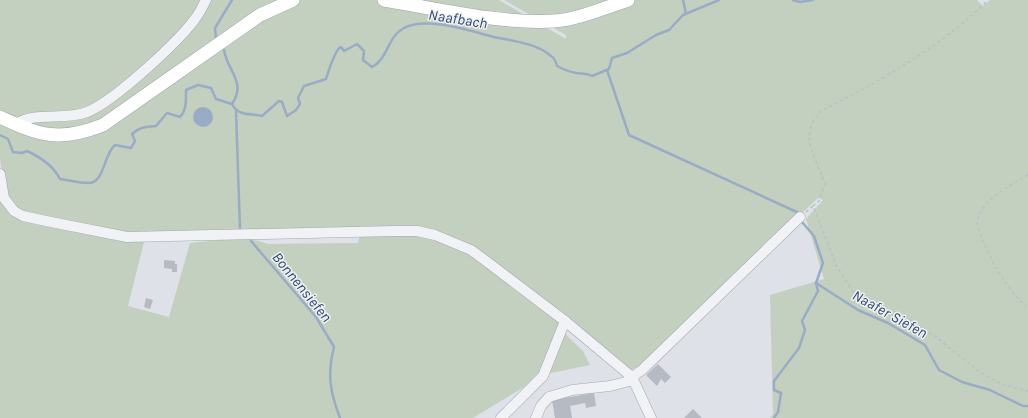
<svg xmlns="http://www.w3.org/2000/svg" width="1028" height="418" font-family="Karla,sans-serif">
<rect width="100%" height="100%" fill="#dee1e7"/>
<g fill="#c3d0bf">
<path d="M 0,0 L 499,0 L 566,39 L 566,35 L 504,0 L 977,0 L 983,6 L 990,0 L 1028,0 L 1028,418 L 770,418 L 773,414 L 770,295 L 824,279 L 806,219 L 823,200 L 818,198 L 639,366 L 630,370 L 490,259 L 431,231 L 121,239 L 144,242 L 128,306 L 169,317 L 190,243 L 245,237 L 268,244 L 358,243 L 360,233 C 380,233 418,232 436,239 C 480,254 526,295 564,323 L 542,369 L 524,387 L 473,418 L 0,418 L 0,191 L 4,191 L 0,158 Z"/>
<path d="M 563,332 L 583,351 L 590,365 L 546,374 Z"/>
</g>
<circle fill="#9aacc5" cx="203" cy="117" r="10"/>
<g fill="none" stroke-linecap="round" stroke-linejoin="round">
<g stroke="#9aacc5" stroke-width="2.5">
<path d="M 683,0 L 686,14"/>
<path d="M 793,0 L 800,2 L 813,0"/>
<path d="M 216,38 L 215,28 L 232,0"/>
<path d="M 224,50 C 227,71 247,82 232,104"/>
<path d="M 607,70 L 629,135 L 799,213"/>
<path d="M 236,111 L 240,229"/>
<path d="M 0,135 L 8,139 L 13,152 L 22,153 L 27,151 C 40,157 53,165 60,179 C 69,180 79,183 88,183 C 105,183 103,155 115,145 L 131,148 L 135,141 L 132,134 C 139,127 146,127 156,126 L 167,113 L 180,117 C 187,110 186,99 186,90 L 198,85 L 211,88 L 216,99 L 232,104 C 239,117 250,113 262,116 L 279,101 L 282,102 L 287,116 L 296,110 L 300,104 L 298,98 L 304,86 L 326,79 C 329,70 335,49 341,47 L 344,51 L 357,44 L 364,51 L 363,60 L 372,67 C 388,59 387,37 404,28 C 426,16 470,31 494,37 C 513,41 536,43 551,56 C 555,58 556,62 557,66 C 563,69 569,72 576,73 C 582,74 586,73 592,76 L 609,69 L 612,58 L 627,53 L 656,35 L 669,30 L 683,15 L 719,0"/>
<path d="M 802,222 L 814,236 L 823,263 L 816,283"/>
<path d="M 251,241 L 316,317 L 334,347 C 327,374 330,392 340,418"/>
<path d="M 816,283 L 858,310 L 888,323 L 925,345 L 939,370 L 962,382 L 990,390 L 1023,406 L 1028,406"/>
<path d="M 774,418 L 778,412 L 781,393 L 774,390 L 774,381 L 799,348 L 805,330 L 802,321 L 818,291 L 816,283"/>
</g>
</g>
<g fill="#b5bac3">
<path d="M 164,260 L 175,261 L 175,264 L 177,264 L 177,272 L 172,272 L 172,269 L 164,268 Z"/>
<path d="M 146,298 L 153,300 L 150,309 L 144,307 Z"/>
<path d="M 658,364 L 671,377 L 665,383 L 661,379 L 657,386 L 646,375 Z"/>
<path d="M 594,393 L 596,406 L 586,408 L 585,403 L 570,406 L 572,418 L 555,418 L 552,400 Z"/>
<path d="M 693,409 L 702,418 L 684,418 Z"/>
</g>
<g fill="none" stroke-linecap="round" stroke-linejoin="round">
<g stroke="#a4a8b1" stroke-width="11">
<g id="minor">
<path d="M 16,124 C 35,111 64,121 87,112 C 113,102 181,40 197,16 C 201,11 203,5 206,0"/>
<path d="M 0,174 L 4,198 L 14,211 L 23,216 L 46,221 L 127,237 L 394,231 L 417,231 L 435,235 L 471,250 L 486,261 L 565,321 L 632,377 L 651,418"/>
<path d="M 632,377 L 642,370 L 800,217"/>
<path d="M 501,418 L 543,376 L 565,321"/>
<path d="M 536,418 L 541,406 L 549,397 L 572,390 L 610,386 L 633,380"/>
</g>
</g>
<g stroke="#9ea5b2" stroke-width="14">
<g id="major">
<path d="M 384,0 C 439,9 499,24 554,21 C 576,20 607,7 628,0"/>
<path d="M 0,117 C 40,136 60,142 103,125 L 260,15 L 293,0"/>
</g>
</g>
<g stroke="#bcbfc5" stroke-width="1.5" stroke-dasharray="3 3" stroke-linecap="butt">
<path d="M 1028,175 C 1010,186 980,199 977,223 C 985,252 1005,288 1028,308"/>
<path d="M 813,206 L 819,201 L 825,184 C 816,155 797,138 821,111 C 880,81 941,47 988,0"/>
<path d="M 806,212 L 813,206 L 836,265 L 856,297 L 904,316 L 936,337 L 981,373 L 1004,385 L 1028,391"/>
</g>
<use href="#minor" stroke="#f0f2f5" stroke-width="10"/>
<use href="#major" stroke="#fff" stroke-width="13"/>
</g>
<g text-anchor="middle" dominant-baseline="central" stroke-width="3" stroke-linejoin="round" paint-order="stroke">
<g font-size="15" font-style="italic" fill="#344b6e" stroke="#edf0f4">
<text transform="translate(458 19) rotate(9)">Naafbach</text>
<text transform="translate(302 287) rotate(51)">Bonnensiefen</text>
<text transform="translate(890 314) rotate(29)">Naafer Siefen</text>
</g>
</g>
</svg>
